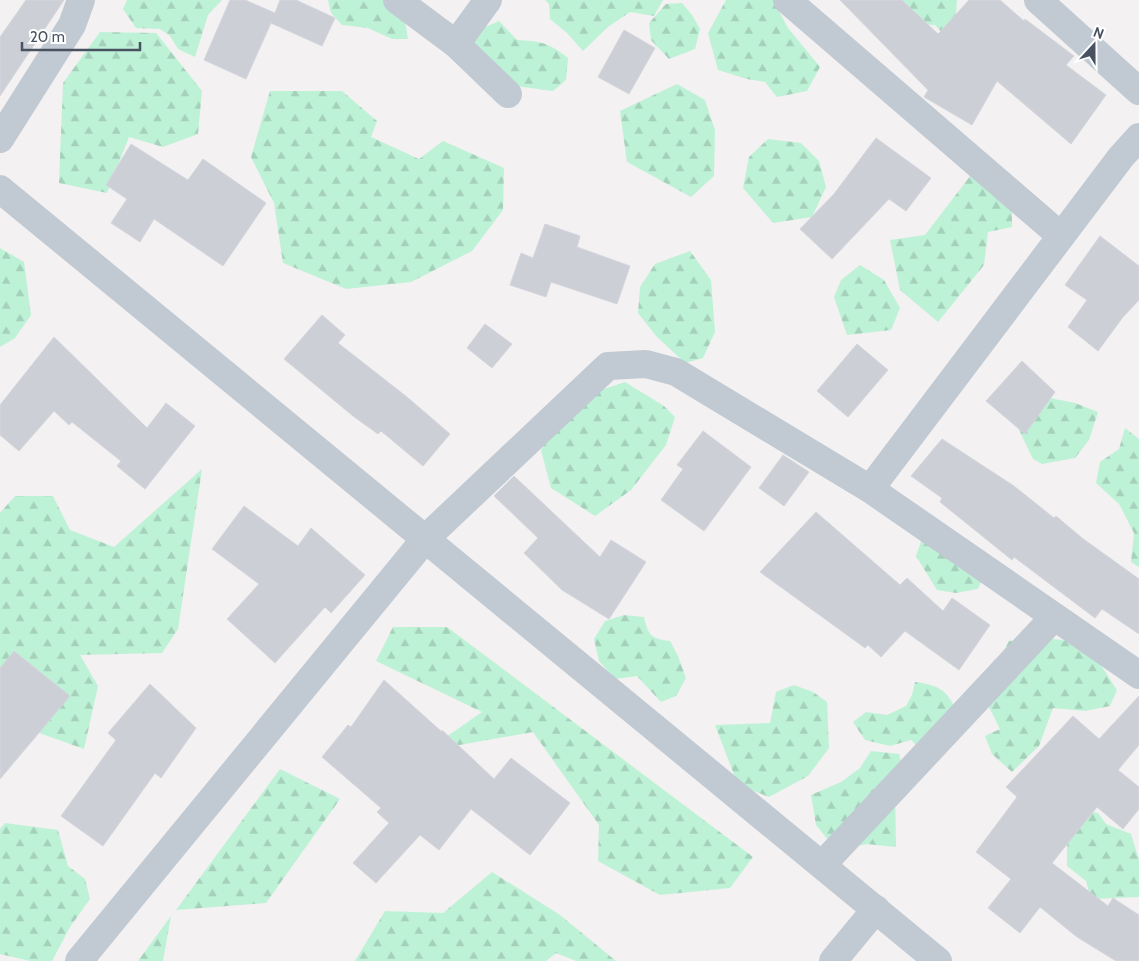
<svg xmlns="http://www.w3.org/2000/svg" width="1139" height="961" font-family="Cabin,sans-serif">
<defs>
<pattern id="forest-firs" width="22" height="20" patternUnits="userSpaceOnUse" patternTransform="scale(1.25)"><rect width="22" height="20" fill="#bef2d7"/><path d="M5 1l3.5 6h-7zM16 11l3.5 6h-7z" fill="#a5d1bb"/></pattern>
</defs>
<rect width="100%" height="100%" fill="#f3f1f1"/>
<g fill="url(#forest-firs)">
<path d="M 127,0 L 222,0 L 208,15 L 195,57 L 178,49 L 170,36 L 160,29 L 136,28 L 123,9 Z"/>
<path d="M 328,0 L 388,0 L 403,8 L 408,39 L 392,39 L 368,28 L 342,25 L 331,13 Z"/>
<path d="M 545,0 L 663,0 L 654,16 L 630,12 L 608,27 L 583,51 L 567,33 L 550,19 L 549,4 Z"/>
<path d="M 726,0 L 773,0 L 788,28 L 820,67 L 807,91 L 777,97 L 765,82 L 747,79 L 718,70 L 708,33 Z"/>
<path d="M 899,0 L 957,0 L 956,15 L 948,39 L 935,25 L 919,24 Z"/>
<path d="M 682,3 L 692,15 L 700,29 L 695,49 L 669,59 L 651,40 L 649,23 L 666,4 Z"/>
<path d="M 499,21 L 517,40 C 541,41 549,43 568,58 L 566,80 L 553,91 L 516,86 L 474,46 L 476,31 Z"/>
<path d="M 100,32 L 156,33 L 202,91 L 198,134 L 163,147 L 129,137 L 107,193 L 59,183 L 63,83 Z"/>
<path d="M 677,84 L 705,100 L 715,130 L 714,176 L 691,197 L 627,162 L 620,111 Z"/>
<path d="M 270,91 L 342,91 L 377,121 L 371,137 L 419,159 L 443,141 L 504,168 L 503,210 L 472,251 L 411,282 L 346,289 L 283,263 L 274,203 L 251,157 Z"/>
<path d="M 768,139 L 801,143 L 819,161 L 826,187 L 812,217 L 773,223 L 743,188 L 749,157 Z"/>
<path d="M 971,175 L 1012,203 L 1012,227 L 988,232 L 984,265 L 938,322 L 900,290 L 890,240 L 925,235 Z"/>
<path d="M 0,248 L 24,262 L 31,315 L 15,338 L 0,347 Z"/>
<path d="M 690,251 L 711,280 L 715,332 L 703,358 L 685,363 L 656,336 L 638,313 L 640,287 L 655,264 Z"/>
<path d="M 860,265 L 884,280 L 900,308 L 891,330 L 847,335 L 834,297 L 841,280 Z"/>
<path d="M 625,382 L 664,406 L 675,417 L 666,445 L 631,490 L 595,516 L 551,488 L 541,450 L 560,422 L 595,392 Z"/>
<path d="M 1045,397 L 1075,403 L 1098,412 L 1089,440 L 1075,458 L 1042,464 L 1033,459 L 1018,428 Z"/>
<path d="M 1125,428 L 1139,439 L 1139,567 L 1131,562 L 1134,533 L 1119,504 L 1096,483 L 1100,462 L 1119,449 Z"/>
<path d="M 202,469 L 178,629 L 162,653 L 80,655 L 98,686 L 84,749 L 0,719 L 0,513 L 15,496 L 53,496 L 70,530 L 114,547 Z"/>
<path d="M 923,536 L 985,572 L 978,589 L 956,593 L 937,590 L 916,556 Z"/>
<path d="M 624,615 L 644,617 C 648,636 652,639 670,641 L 678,656 L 686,678 L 676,696 L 661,702 L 637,676 L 615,679 L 599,661 L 594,639 L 605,621 Z"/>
<path d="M 393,627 L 447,627 L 753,857 L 730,888 L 660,895 L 598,861 L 599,825 L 533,732 L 426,751 L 482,712 L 376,661 Z"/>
<path d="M 1038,637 C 1049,639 1063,639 1073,643 C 1094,650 1106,673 1117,690 L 1110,706 L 1085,711 L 1053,708 L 1039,746 L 1012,772 L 992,754 L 985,736 L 1000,729 L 988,705 L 984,689 L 1009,641 Z"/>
<path d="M 915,682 C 939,685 948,690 957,713 L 919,748 L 911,740 L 890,746 L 865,740 L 853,722 L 866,712 L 887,715 L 906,706 L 912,695 Z"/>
<path d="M 794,685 L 813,692 L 827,702 L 829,748 L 808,776 L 769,797 L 738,785 L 715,725 L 770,723 L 776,692 Z"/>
<path d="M 871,751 L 899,754 L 905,777 L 895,790 L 896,847 L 867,844 L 836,850 L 816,825 L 811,795 L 841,782 L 860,768 Z"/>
<path d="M 280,769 L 340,799 L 266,903 L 176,910 Z"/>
<path d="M 1079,810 L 1098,813 L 1106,824 L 1131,834 L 1139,860 L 1139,897 L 1091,899 L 1086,881 L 1067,866 L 1067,843 Z"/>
<path d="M 5,823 L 58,830 L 68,866 L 85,879 L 90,899 L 70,927 L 52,961 L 30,961 L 0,954 L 0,829 Z"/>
<path d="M 492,872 L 560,915 L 616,961 L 576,961 L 556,953 L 546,961 L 355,961 L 385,911 L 443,913 Z"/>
<path d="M 171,916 L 163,961 L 138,961 Z"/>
</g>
<g fill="#cdcfd6" stroke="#d5d6dd">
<path d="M 26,0 L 64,0 L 0,96 L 0,37 Z"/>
<path d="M 230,0 L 245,0 L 275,13 L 280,0 L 296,0 L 335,18 L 322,46 L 271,23 L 246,79 L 204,60 Z"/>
<path d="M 840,0 L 902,0 L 938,34 L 969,0 L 1000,0 L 1024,21 L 1025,19 L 1074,56 L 1066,65 L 1106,95 L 1071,144 L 997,81 L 972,125 L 924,97 L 928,90 Z"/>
<path d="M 624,30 L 655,48 L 629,94 L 598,77 Z"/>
<path d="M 876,138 L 931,178 L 906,211 L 889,199 L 832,259 L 800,229 L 834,194 Z"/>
<path d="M 131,144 L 188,180 L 203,159 L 266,203 L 223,266 L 154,219 L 140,242 L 111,223 L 127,199 L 106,185 Z"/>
<path d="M 545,224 L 580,236 L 577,247 L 630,266 L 617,304 L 551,282 L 546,297 L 510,285 L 521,253 L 533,258 Z"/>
<path d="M 1100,236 L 1139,266 L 1139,300 L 1123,317 L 1098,351 L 1068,327 L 1087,300 L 1065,285 Z"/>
<path d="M 322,315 L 345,335 L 338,343 L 407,397 L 450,434 L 423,466 L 381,431 L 378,434 L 353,416 L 284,359 Z"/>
<path d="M 485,324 L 512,344 L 492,368 L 467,348 Z"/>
<path d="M 54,337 L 147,428 L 166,403 L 195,426 L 145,489 L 117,466 L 121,461 L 72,422 L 69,425 L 54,411 L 19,451 L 0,435 L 0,405 Z"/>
<path d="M 857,344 L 888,370 L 848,417 L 817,391 Z"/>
<path d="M 1022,361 L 1055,392 L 1025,434 L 986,401 Z"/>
<path d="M 703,431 L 751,467 L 704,531 L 661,500 L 683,469 L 677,465 Z"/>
<path d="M 942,439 L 1014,486 L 1054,518 L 1056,516 L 1082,538 L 1139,579 L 1139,634 L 1102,609 L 1095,618 L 1014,557 L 1012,560 L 940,502 L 942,498 L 911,476 Z"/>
<path d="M 783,455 L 809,472 L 784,506 L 759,488 Z"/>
<path d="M 514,476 L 600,557 L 611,540 L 646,562 L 609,619 L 562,590 L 524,553 L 538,538 L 494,496 Z"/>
<path d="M 244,506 L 298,546 L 311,528 L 365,575 L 331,613 L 325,607 L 275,663 L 227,619 L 259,584 L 212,549 Z"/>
<path d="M 816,512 L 900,585 L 907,578 L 943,611 L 952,598 L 990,625 L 959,670 L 905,631 L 881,657 L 868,645 L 865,648 L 760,572 Z"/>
<path d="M 14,651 L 70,696 L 0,779 L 0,668 Z"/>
<path d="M 384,680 L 442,732 L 442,730 L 494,779 L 511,758 L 570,803 L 530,855 L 471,809 L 439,850 L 420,835 L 376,883 L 353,863 L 389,823 L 377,812 L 381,808 L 322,757 L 348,725 L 351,727 Z"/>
<path d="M 150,684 L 196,728 L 161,778 L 155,773 L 103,846 L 61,816 L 116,740 L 108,733 Z"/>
<path d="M 1139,696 L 1139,745 L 1118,770 L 1139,787 L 1139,809 L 1123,829 L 1097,807 L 1052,863 L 1108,906 L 1113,898 L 1139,915 L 1139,961 L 1116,961 L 1077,937 L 1040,907 L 1020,933 L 988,908 L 1011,879 L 976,852 L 1017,797 L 1006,787 L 1073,716 L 1099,739 Z"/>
</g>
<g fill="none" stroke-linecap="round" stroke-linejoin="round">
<g stroke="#c1cad3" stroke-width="28">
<path d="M 397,0 L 456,44 L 508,94"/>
<path d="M 787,0 L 1061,236"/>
<path d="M 1038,0 L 1139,91"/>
<path d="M 456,44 L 488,0"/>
<path d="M 0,139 L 72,25 L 81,0"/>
<path d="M 0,189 L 938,961"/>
<path d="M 870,489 L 1121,157 L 1139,137"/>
<path d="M 822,865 L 1054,617"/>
<path d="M 79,961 L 426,538 L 608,366 L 646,364 L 676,372 L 870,489 L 1139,675"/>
<path d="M 833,961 L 876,909"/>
</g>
</g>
<g transform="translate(1094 45) rotate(21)" stroke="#ffffff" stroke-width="4" paint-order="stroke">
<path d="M0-4L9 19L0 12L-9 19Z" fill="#485260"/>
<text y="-8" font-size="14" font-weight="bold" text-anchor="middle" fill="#485260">N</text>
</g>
<path d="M22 42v8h118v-8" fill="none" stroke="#485260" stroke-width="2.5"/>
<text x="30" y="42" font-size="15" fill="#485260" stroke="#ffffff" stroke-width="4" paint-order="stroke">20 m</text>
</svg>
